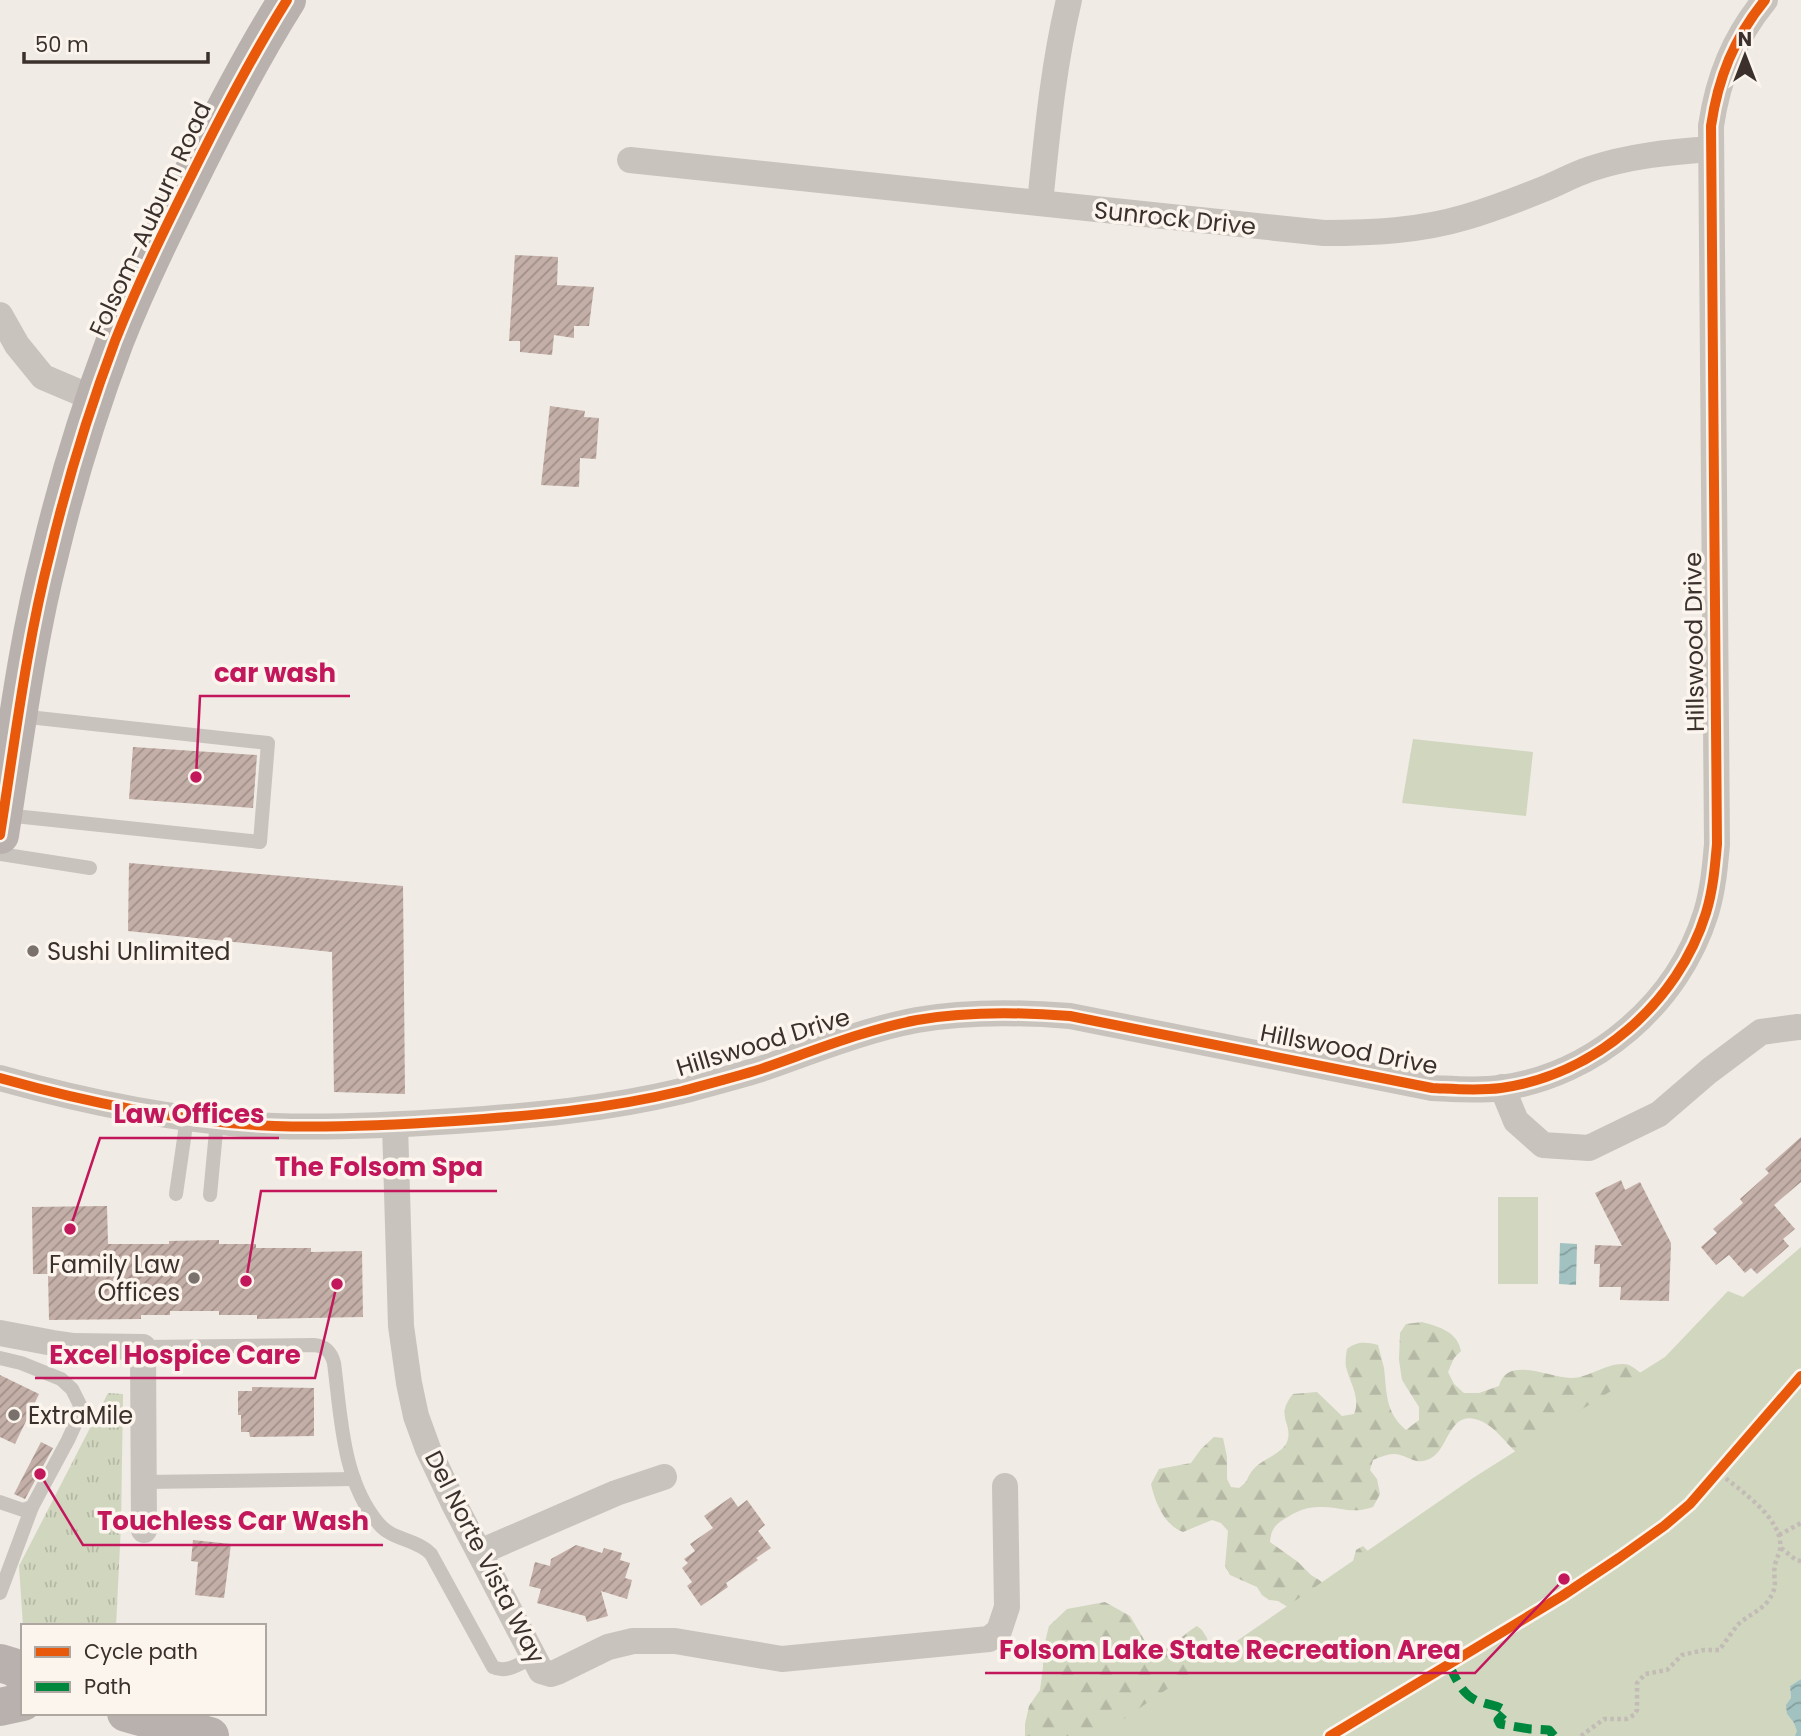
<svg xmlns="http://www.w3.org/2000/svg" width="1801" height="1736" font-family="Poppins,sans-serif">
<defs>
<pattern id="grass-tufts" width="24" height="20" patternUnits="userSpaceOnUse" patternTransform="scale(1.75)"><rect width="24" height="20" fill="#d1d6bf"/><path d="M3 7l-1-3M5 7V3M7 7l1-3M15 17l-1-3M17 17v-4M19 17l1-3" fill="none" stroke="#b4b8a4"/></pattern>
<pattern id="forest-firs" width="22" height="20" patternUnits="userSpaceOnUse" patternTransform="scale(1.75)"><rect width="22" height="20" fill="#d1d6bf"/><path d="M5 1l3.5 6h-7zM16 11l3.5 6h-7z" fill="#b4b8a4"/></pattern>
<pattern id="water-waves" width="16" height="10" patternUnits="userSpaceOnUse" patternTransform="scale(1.75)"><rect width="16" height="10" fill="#a1c2c1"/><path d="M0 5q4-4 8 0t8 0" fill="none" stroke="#849e9d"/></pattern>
<pattern id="building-hatch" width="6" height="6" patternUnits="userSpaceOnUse" patternTransform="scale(1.75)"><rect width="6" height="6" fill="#c3afa7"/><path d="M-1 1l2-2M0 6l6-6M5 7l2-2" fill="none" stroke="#a08f88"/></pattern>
</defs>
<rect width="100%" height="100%" fill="#f0ebe5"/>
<path fill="url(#grass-tufts)" d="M 108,1393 L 123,1394 L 121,1525 L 116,1626 L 23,1626 L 19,1566 Z"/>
<g fill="url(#forest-firs)">
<path d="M 1422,1322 C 1439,1327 1457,1331 1461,1351 L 1454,1358 L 1448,1372 L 1454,1384 L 1464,1393 L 1479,1393 L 1499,1386 C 1507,1355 1549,1378 1571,1378 C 1589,1378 1604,1364 1623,1364 C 1636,1364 1643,1381 1657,1378 C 1670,1376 1675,1359 1690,1363 C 1698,1365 1706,1374 1710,1381 L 1726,1382 L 1732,1378 L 1743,1377 L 1751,1387 L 1751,1401 L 1737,1424 L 1713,1443 L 1703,1449 L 1696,1461 L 1693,1477 L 1681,1497 L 1671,1505 L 1659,1504 C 1653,1496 1649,1482 1651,1472 C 1653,1466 1658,1463 1660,1458 C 1663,1451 1656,1443 1655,1437 C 1654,1430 1657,1427 1657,1421 C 1657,1408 1646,1395 1633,1394 C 1632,1394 1624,1396 1623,1396 L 1617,1403 L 1594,1421 L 1587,1431 L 1566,1438 L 1555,1460 C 1515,1475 1506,1426 1475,1419 C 1450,1413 1448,1446 1434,1456 C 1417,1469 1408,1454 1394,1454 C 1387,1454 1380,1457 1373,1460 L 1370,1470 L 1377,1479 L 1380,1494 L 1373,1507 C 1351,1515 1340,1506 1319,1507 C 1307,1507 1297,1511 1288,1517 C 1276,1523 1271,1529 1270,1542 L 1298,1562 L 1311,1575 L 1327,1585 C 1351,1579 1350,1572 1356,1550 L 1363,1546 L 1375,1558 L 1381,1581 L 1391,1589 L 1399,1609 L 1399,1623 L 1389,1633 L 1390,1647 L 1401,1665 L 1401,1678 L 1358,1704 L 1350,1703 L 1343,1688 L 1341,1674 L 1335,1666 L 1316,1657 L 1302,1644 L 1291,1609 L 1278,1601 L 1269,1600 L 1262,1595 L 1257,1587 L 1230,1575 L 1225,1566 L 1228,1531 L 1221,1523 L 1212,1520 L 1183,1532 C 1164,1525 1155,1502 1151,1484 L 1159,1469 L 1191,1463 L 1201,1449 L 1214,1437 L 1223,1438 L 1227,1457 L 1227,1479 L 1231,1487 L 1239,1488 C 1249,1481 1246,1479 1252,1471 C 1261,1459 1281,1455 1287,1442 C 1294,1424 1274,1417 1293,1394 L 1317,1392 L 1342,1416 L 1354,1414 C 1361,1398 1350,1383 1346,1367 C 1345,1362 1346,1356 1347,1349 C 1357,1341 1366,1342 1378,1345 C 1380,1353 1382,1360 1384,1368 C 1387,1393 1385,1412 1406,1430 L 1419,1420 L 1419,1407 L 1402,1380 L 1399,1360 L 1400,1333 L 1406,1324 Z"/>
<path d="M 1105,1602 L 1130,1616 L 1149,1648 C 1153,1648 1157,1650 1161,1650 C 1172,1648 1186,1632 1197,1626 L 1202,1630 L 1207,1638 L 1209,1650 L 1204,1664 L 1195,1736 L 1025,1736 L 1025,1724 L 1029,1706 L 1040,1690 L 1043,1667 L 1043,1650 L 1049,1626 L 1067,1609 Z"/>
</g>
<g fill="#d1d6bf">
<path d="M 1413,739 L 1533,752 L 1526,816 L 1402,803 Z"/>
<rect x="1498" y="1197" width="40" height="87"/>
<path d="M 1801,1247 L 1801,1679 L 1790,1686 L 1791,1698 L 1787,1714 L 1794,1723 L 1798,1731 L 1795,1736 L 1099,1736 L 1473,1478 L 1665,1357 L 1728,1291 L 1743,1297 Z"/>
</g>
<g fill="url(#water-waves)">
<path d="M 1560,1243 L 1577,1244 L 1576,1285 L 1559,1284 Z"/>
<path d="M 1801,1679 L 1801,1736 L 1795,1736 L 1797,1731 L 1794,1723 L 1787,1714 L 1786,1705 L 1791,1698 L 1790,1686 Z"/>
</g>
<g fill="url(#building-hatch)">
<path d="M 515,255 L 558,257 L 557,285 L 594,287 L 589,326 L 574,326 L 574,338 L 554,335 L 552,355 L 520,352 L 520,341 L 509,341 Z"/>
<path d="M 550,406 L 585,411 L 584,417 L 599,418 L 596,459 L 580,458 L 579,487 L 541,485 Z"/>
<path d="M 133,747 L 257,755 L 253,808 L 129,799 Z"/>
<path d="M 129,863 L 403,886 L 405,1094 L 334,1092 L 332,952 L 128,931 Z"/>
<path d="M 1801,1137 L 1801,1182 L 1774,1205 L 1795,1229 L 1783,1239 L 1789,1246 L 1757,1274 L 1751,1268 L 1745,1273 L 1729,1255 L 1716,1265 L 1701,1247 L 1717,1233 L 1713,1229 L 1743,1203 L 1740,1199 L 1769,1173 L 1765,1169 Z"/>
<path d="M 1621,1180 L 1625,1190 L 1640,1182 L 1671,1243 L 1669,1301 L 1620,1300 L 1621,1287 L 1599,1287 L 1600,1264 L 1594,1264 L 1595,1245 L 1622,1246 L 1595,1193 Z"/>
<path d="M 107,1206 L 108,1244 L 169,1244 L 169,1241 L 219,1240 L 219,1244 L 256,1244 L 256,1248 L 311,1248 L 311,1252 L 362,1251 L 363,1317 L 257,1319 L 257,1315 L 219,1315 L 219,1311 L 170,1311 L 170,1315 L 141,1315 L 141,1319 L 49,1320 L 48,1274 L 33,1274 L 32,1207 Z"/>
<path d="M 0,1375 L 39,1394 L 15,1444 L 0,1437 Z"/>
<path d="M 252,1387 L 314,1388 L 314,1436 L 250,1437 L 249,1432 L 241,1432 L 241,1415 L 238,1415 L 238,1391 L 252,1391 Z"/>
<path d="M 41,1442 L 53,1448 L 25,1499 L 14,1494 Z"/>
<path d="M 731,1497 L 738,1507 L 747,1500 L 765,1525 L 758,1531 L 771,1548 L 756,1558 L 758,1560 L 726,1583 L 728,1587 L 701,1606 L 687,1586 L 692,1582 L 682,1568 L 688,1563 L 684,1559 L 695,1551 L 690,1544 L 713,1528 L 704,1516 Z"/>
<path d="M 193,1540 L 231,1544 L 224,1598 L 195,1595 L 198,1562 L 191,1561 Z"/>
<path d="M 576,1545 L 602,1553 L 604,1548 L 622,1553 L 620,1560 L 630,1563 L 625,1578 L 632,1580 L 627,1599 L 601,1591 L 608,1616 L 587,1622 L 585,1616 L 537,1603 L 541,1589 L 529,1586 L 535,1562 L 550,1566 L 551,1559 Z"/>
</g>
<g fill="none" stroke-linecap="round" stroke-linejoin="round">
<g stroke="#c2bbb6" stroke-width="4.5" stroke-dasharray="3.5 3.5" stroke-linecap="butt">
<path d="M 1779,1535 L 1801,1523"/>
<path d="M 1781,1548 L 1796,1560 L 1801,1561"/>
<path d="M 1581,1736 L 1604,1719 L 1626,1719 L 1634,1715 L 1637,1710 L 1637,1683 L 1645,1674 L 1667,1670 L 1682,1655 L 1704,1650 L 1719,1650 C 1726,1642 1735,1626 1742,1621 C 1751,1614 1761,1610 1768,1601 C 1780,1584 1772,1580 1775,1565 C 1776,1559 1779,1555 1780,1549 C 1784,1518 1739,1490 1718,1472"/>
</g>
<g stroke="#c9c3be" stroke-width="14">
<path d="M 5,815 L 260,842 L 268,743 L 19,716"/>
<path d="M 0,854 L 90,868"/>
<path d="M 176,1194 L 187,1118"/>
<path d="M 210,1195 L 217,1121"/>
<path d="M 143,1347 L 314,1345 C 326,1346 331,1352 334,1363 C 341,1416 342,1481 379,1524 C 392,1540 417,1539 431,1554 L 493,1667 C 507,1674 520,1663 533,1657"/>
<path d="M 0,1358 L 21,1363 L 61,1379 L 72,1389 L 80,1405 L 79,1416 L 68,1440 L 32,1507 L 23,1510 L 0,1502"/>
<path d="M 144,1482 L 354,1479"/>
<path d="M 0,1593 L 32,1507"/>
</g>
<g stroke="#c9c3be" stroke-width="26">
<path d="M 630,160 L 1324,233 C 1372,233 1419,231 1466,217 C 1493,209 1519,199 1546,188 C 1560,182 1575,174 1590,169 C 1629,156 1669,152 1710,149"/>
<path d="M 1040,203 C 1047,135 1053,67 1069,0"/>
<path d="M 0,315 L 17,345 L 43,377 L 95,399"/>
<path d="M 0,1078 C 89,1103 181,1122 274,1126 C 334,1128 394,1125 455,1121 C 531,1116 607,1109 682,1091 C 708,1084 735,1077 761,1069 C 813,1051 864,1030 917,1020 C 968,1011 1019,1012 1070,1016 L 1432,1088 C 1455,1089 1478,1091 1501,1088 C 1595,1075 1678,1003 1706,913 C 1713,890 1715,867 1717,844 L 1711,126 C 1718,78 1734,38 1765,0"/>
<path d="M 1502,1087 L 1516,1121 L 1543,1145 L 1589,1148 L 1659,1114 L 1709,1071 L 1761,1032 L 1798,1027"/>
<path d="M 395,1125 L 401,1326 L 409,1383 L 416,1416 L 428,1449 L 454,1504 L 541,1671 L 551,1674 L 557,1672 L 608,1647 L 633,1641 L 675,1641 L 782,1659 L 989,1639 L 999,1631 L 1007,1607 L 1005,1486"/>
<path d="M 0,1333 L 53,1343 L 74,1346 L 143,1347 L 144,1530"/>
<path d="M 480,1552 L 616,1493 L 664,1477"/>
</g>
<g stroke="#b8b1ad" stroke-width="38">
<path d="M 0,835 C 15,741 26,646 50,553 C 67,482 89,410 115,341 C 140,278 170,218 200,158 C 227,104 255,51 287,0"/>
<path d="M 0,1663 L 13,1667 L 23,1674"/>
<path d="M 0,1707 L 23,1702"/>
<path d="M 126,1713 L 210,1736"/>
</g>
<path stroke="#00873e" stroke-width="9" stroke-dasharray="18 9" stroke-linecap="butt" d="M 1449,1665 C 1457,1681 1464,1699 1484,1703 C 1494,1706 1497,1705 1506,1711 L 1498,1720 L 1500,1724 L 1530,1729 L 1549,1730 L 1554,1736"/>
<g stroke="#fbf5ee" stroke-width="15">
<g id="cycleway">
<path d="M 0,835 C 15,741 26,646 50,553 C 67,482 89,410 115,341 C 140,278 170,218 200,158 C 227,104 255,51 287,0"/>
<path d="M 0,1078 C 89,1103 181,1122 274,1126 C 334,1128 394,1125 455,1121 C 531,1116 607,1109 682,1091 C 708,1084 735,1077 761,1069 C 813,1051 864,1030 917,1020 C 968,1011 1019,1012 1070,1016 L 1432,1088 C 1455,1089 1478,1091 1501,1088 C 1595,1075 1678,1003 1706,913 C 1713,890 1715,867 1717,844 L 1711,126 C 1718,78 1734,38 1765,0"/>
<path d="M 1330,1736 L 1562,1596 L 1619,1558 L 1664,1526 L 1690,1504 L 1801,1376"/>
</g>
</g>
<use href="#cycleway" stroke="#e8590c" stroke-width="10"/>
</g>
<g fill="#7a716c" stroke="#fbf5ee" stroke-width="2.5">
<circle cx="33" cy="951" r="7"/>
<circle cx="194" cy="1278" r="7"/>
<circle cx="14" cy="1415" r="7"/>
</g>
<g text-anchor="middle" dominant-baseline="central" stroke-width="7" stroke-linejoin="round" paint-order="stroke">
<g font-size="24" fill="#3b302b" stroke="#fbf5ee">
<text transform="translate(1175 218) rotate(6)">Sunrock Drive</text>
<text transform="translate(150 219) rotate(-65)">Folsom-Auburn Road</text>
<text transform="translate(1694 642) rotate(-91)">Hillswood Drive</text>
<text transform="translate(763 1042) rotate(-17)">Hillswood Drive</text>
<text transform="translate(1349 1049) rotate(11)">Hillswood Drive</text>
<text transform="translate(485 1557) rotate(63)">Del Norte Vista Way</text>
</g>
<g font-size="24" fill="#3b302b" stroke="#fbf5ee" text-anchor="start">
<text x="47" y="951">Sushi Unlimited</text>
<text x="180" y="1264" text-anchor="end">Family Law<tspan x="180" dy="28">Offices</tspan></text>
<text x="28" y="1415">ExtraMile</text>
</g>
</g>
<path fill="none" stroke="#c2185b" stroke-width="2.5" d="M196 777L200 696H350M70 1229L100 1138H279M246 1281L261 1191H497M337 1284L315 1378H35M40 1474L83 1545H383M1564 1579L1475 1673H985"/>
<g fill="#c2185b" stroke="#fbf5ee" stroke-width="2.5">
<circle cx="196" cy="777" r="7"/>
<circle cx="70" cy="1229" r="7"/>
<circle cx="246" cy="1281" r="7"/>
<circle cx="337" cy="1284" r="7"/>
<circle cx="40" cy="1474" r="7"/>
<circle cx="1564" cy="1579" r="7"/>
</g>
<g font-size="26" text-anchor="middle" font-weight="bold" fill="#c2185b" stroke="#fbf5ee" stroke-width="7" stroke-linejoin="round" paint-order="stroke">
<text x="275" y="682">car wash</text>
<text x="189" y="1123">Law Offices</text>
<text x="379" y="1176">The Folsom Spa</text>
<text x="175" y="1364">Excel Hospice Care</text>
<text x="233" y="1530">Touchless Car Wash</text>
<text x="1230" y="1659">Folsom Lake State Recreation Area</text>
</g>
<rect x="21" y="1624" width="245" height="91" fill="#fbf5ee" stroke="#aea6a0" stroke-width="2"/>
<rect x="35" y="1647" width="35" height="10" fill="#e8590c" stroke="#aea6a0" stroke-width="2"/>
<text x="84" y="1659" font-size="21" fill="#3b302b">Cycle path</text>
<rect x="35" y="1682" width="35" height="10" fill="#00873e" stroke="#aea6a0" stroke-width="2"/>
<text x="84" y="1694" font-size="21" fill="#3b302b">Path</text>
<g transform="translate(1745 56)" stroke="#fbf5ee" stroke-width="5" paint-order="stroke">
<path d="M0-5L12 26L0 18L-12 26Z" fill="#3b302b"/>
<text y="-10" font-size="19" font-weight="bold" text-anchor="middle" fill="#3b302b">N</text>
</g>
<path d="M24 52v10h184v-10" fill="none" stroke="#3b302b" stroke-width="3.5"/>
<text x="35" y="52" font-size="21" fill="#3b302b" stroke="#fbf5ee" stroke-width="5" paint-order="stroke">50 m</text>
</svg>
